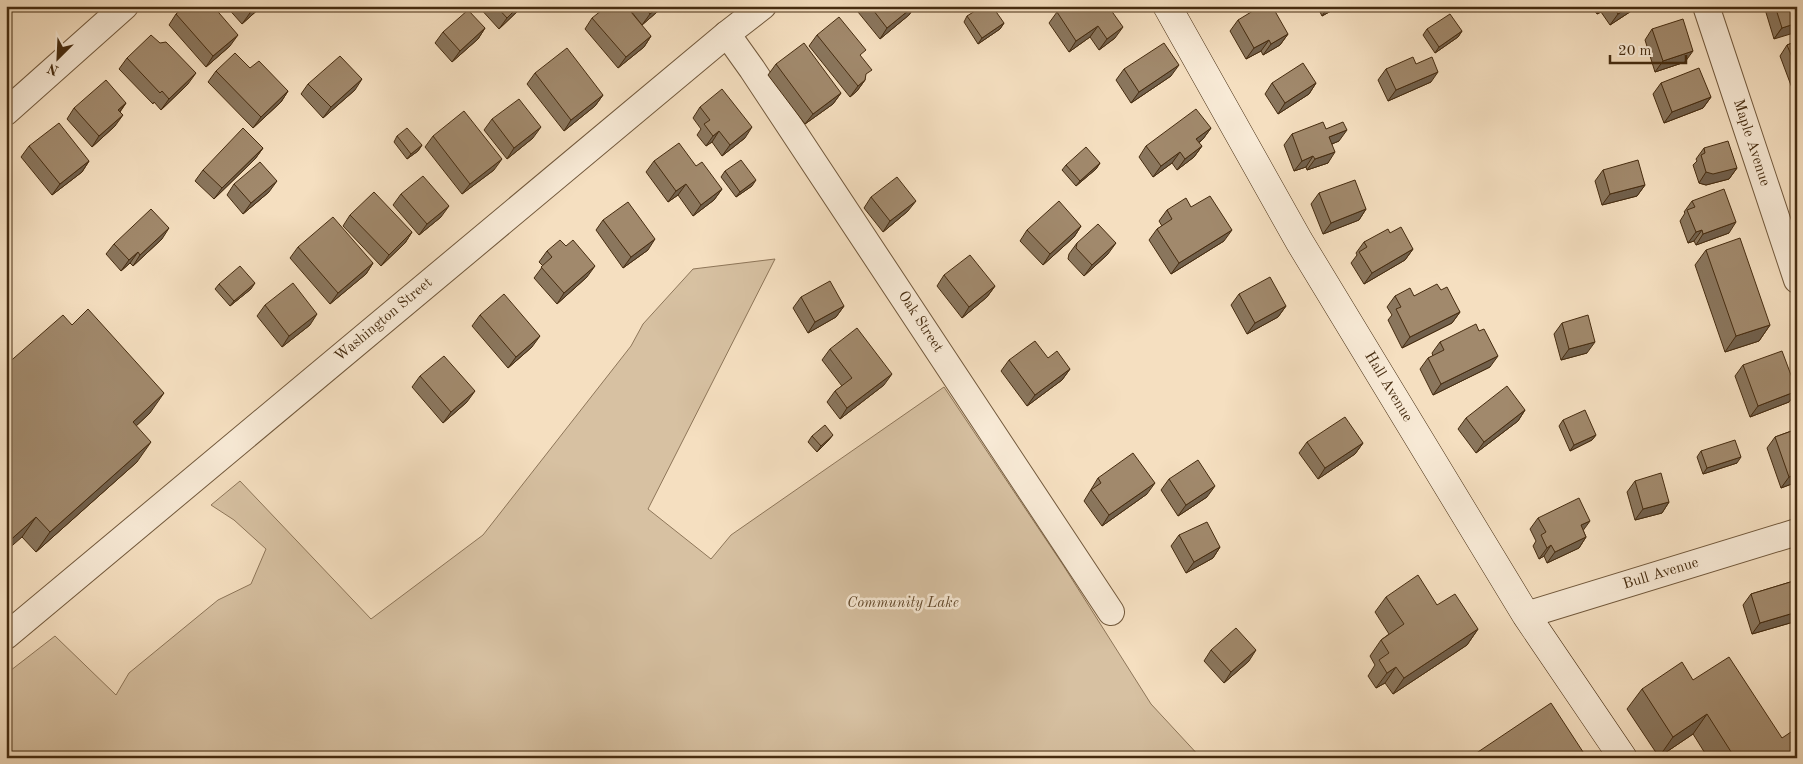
<svg xmlns="http://www.w3.org/2000/svg" width="1803" height="764" font-family="'Old Standard TT',serif">
<rect width="100%" height="100%" fill="#f5dfc0"/>
<filter id="stains"><feTurbulence type="fractalNoise" baseFrequency=".004" numOctaves="4"/><feColorMatrix values="0 0 0 0 .2 0 0 0 0 .09 0 0 0 0 .02 0 0 0 .5 -.17"/></filter>
<radialGradient id="worn" r=".72"><stop offset=".6" stop-color="#630" stop-opacity="0"/><stop offset="1" stop-color="#630" stop-opacity=".3"/></radialGradient>
<path fill="#d7c1a2" stroke="#8e7659" d="M 775,259 L 648,509 L 711,559 L 731,535 L 944,387 L 1063,565 L 1151,704 L 1201,758 L 6,758 L 6,674 L 55,636 L 116,695 L 129,673 L 218,600 L 251,584 L 266,549 L 234,520 L 211,505 L 240,481 L 371,619 L 483,535 L 631,346 L 643,324 L 693,269 Z"/>
<g fill="none" stroke-linecap="round" stroke-linejoin="round">
<g stroke="#72593c" stroke-width="28">
<g id="minor">
<path d="M 1706,6 L 1797,280"/>
<path d="M 727,34 L 752,69 L 1111,612"/>
<path d="M 6,112 L 125,6"/>
<path d="M 1526,615 L 1797,532"/>
<path d="M 6,636 L 727,34 L 763,6"/>
</g>
</g>
<g stroke="#462c10" stroke-width="29">
<path id="secondary" d="M 1167,6 L 1299,241 L 1526,615 L 1623,758"/>
</g>
<use href="#minor" stroke="#f8ead6" stroke-width="26"/>
<use href="#secondary" stroke="#f8ead6" stroke-width="28"/>
</g>
<g fill="#8a765d" stroke="#462c10">
<path d="M 226,6 L 262,6 L 242,24 Z"/>
<path d="M 453,6 L 462,6 L 456,11 Z"/>
<path d="M 478,6 L 523,6 L 499,29 Z"/>
<path d="M 627,6 L 664,6 L 642,25 Z"/>
<path d="M 862,6 L 915,6 L 909,15 L 880,39 L 858,12 Z"/>
<path d="M 1064,6 L 1108,6 L 1115,38 L 1099,50 L 1090,37 L 1069,52 L 1049,23 L 1057,12 L 1064,7 Z"/>
<path d="M 1216,6 L 1225,6 L 1219,10 Z"/>
<path d="M 1317,6 L 1340,6 L 1322,16 Z"/>
<path d="M 1591,6 L 1639,6 L 1610,25 L 1601,12 L 1597,14 Z"/>
<path d="M 1764,6 L 1797,6 L 1774,39 Z"/>
<path d="M 176,14 L 230,46 L 206,67 L 169,25 Z"/>
<path d="M 967,16 L 1004,23 L 1000,29 L 978,44 L 964,22 Z"/>
<path d="M 592,18 L 651,36 L 644,47 L 618,68 L 585,29 Z"/>
<path d="M 1238,20 L 1288,34 L 1280,45 L 1263,55 L 1261,51 L 1246,59 L 1230,31 Z"/>
<path d="M 485,28 L 478,39 L 452,62 L 435,43 L 443,32 Z"/>
<path d="M 1427,29 L 1462,31 L 1458,37 L 1435,53 L 1423,35 Z"/>
<path d="M 1652,29 L 1685,62 L 1655,72 L 1645,40 Z"/>
<path d="M 817,35 L 861,57 L 865,78 L 865,80 L 857,91 L 850,97 L 809,46 Z"/>
<path d="M 1797,41 L 1797,96 L 1795,96 L 1780,56 L 1787,45 Z"/>
<path d="M 127,58 L 188,84 L 161,110 L 154,102 L 153,104 L 119,69 Z"/>
<path d="M 776,64 L 841,93 L 833,104 L 805,124 L 768,75 Z"/>
<path d="M 1416,64 L 1431,82 L 1388,101 L 1378,80 L 1386,69 Z"/>
<path d="M 1124,69 L 1171,76 L 1131,103 L 1116,80 Z"/>
<path d="M 216,71 L 288,91 L 281,102 L 253,128 L 208,82 Z"/>
<path d="M 535,73 L 603,95 L 595,106 L 564,131 L 527,84 Z"/>
<path d="M 1272,83 L 1316,83 L 1309,94 L 1278,114 L 1265,94 Z"/>
<path d="M 1661,83 L 1711,97 L 1703,108 L 1664,123 L 1653,94 Z"/>
<path d="M 308,84 L 355,90 L 323,118 L 301,94 Z"/>
<path d="M 126,103 L 120,112 L 115,126 L 92,147 L 67,119 L 74,108 Z"/>
<path d="M 700,107 L 745,138 L 722,156 L 712,142 L 706,146 L 697,135 L 701,129 L 693,118 Z"/>
<path d="M 492,119 L 533,138 L 507,159 L 484,130 Z"/>
<path d="M 1211,128 L 1203,139 L 1199,143 L 1202,146 L 1194,157 L 1177,170 L 1172,163 L 1153,177 L 1139,157 L 1146,146 Z"/>
<path d="M 1326,129 L 1339,141 L 1332,144 L 1328,163 L 1307,170 L 1306,167 L 1294,171 L 1284,145 L 1292,134 Z"/>
<path d="M 397,136 L 422,145 L 418,151 L 407,159 L 394,142 Z"/>
<path d="M 433,136 L 494,170 L 462,194 L 425,147 Z"/>
<path d="M 29,146 L 89,161 L 82,172 L 52,195 L 21,157 Z"/>
<path d="M 263,148 L 255,159 L 214,199 L 195,181 L 203,170 Z"/>
<path d="M 1704,148 L 1737,168 L 1729,179 L 1706,185 L 1699,183 L 1693,165 L 1697,161 L 1696,159 Z"/>
<path d="M 654,161 L 696,166 L 722,189 L 714,200 L 693,216 L 678,195 L 668,202 L 646,172 Z"/>
<path d="M 1100,163 L 1096,169 L 1076,186 L 1062,170 L 1066,165 Z"/>
<path d="M 1603,170 L 1645,185 L 1637,196 L 1602,205 L 1595,181 Z"/>
<path d="M 725,171 L 752,186 L 736,197 L 721,177 Z"/>
<path d="M 234,184 L 269,192 L 243,214 L 227,195 Z"/>
<path d="M 1319,193 L 1366,209 L 1359,220 L 1323,234 L 1311,204 Z"/>
<path d="M 401,194 L 441,217 L 419,235 L 393,205 Z"/>
<path d="M 871,197 L 908,211 L 883,232 L 864,208 Z"/>
<path d="M 1692,201 L 1729,233 L 1696,245 L 1694,241 L 1688,243 L 1680,221 L 1685,213 L 1684,212 Z"/>
<path d="M 1191,207 L 1224,241 L 1171,274 L 1149,240 L 1157,229 L 1162,226 L 1159,221 L 1167,210 Z"/>
<path d="M 350,215 L 412,232 L 405,243 L 381,266 L 343,226 Z"/>
<path d="M 603,220 L 648,250 L 623,268 L 596,230 Z"/>
<path d="M 1081,226 L 1074,237 L 1043,265 L 1020,241 L 1027,230 Z"/>
<path d="M 1390,233 L 1413,249 L 1405,260 L 1364,284 L 1351,263 L 1357,255 L 1356,253 L 1364,242 Z"/>
<path d="M 162,239 L 133,266 L 130,263 L 121,271 L 106,254 L 114,244 Z"/>
<path d="M 1077,243 L 1108,254 L 1084,276 L 1068,259 L 1069,254 Z"/>
<path d="M 566,246 L 587,277 L 557,304 L 534,278 L 543,266 L 539,262 L 547,251 Z"/>
<path d="M 298,247 L 373,263 L 366,274 L 330,304 L 290,258 Z"/>
<path d="M 1706,250 L 1770,325 L 1759,341 L 1725,352 L 1695,265 Z"/>
<path d="M 944,275 L 995,286 L 987,297 L 962,318 L 937,286 Z"/>
<path d="M 219,284 L 251,289 L 230,306 L 215,289 Z"/>
<path d="M 1441,290 L 1460,312 L 1452,323 L 1402,348 L 1388,320 L 1392,315 L 1387,307 L 1395,296 L 1414,296 Z"/>
<path d="M 1239,294 L 1286,306 L 1278,317 L 1247,334 L 1231,305 Z"/>
<path d="M 801,297 L 844,306 L 836,317 L 808,333 L 793,308 Z"/>
<path d="M 265,305 L 310,325 L 282,347 L 257,316 Z"/>
<path d="M 480,315 L 532,347 L 508,368 L 472,326 Z"/>
<path d="M 1562,323 L 1587,353 L 1561,360 L 1554,334 Z"/>
<path d="M 1479,331 L 1490,367 L 1433,395 L 1420,369 L 1428,358 L 1433,356 L 1432,353 L 1440,342 Z"/>
<path d="M 830,349 L 884,385 L 840,419 L 827,402 L 835,391 L 842,386 L 822,360 Z"/>
<path d="M 1048,358 L 1070,369 L 1062,380 L 1027,406 L 1001,371 L 1009,360 Z"/>
<path d="M 6,365 L 150,413 L 136,426 L 137,462 L 36,552 L 22,537 Z"/>
<path d="M 1743,365 L 1797,391 L 1789,402 L 1750,417 L 1735,376 Z"/>
<path d="M 420,376 L 467,402 L 443,423 L 412,387 Z"/>
<path d="M 1525,410 L 1518,421 L 1476,453 L 1458,429 L 1466,418 Z"/>
<path d="M 1563,420 L 1596,435 L 1592,440 L 1570,451 L 1559,426 Z"/>
<path d="M 1797,429 L 1797,482 L 1781,488 L 1767,448 L 1775,437 Z"/>
<path d="M 812,436 L 829,440 L 817,452 L 808,442 Z"/>
<path d="M 1307,442 L 1363,443 L 1355,454 L 1318,479 L 1299,453 Z"/>
<path d="M 1701,451 L 1737,463 L 1703,474 L 1697,457 Z"/>
<path d="M 1098,478 L 1147,494 L 1102,526 L 1084,501 Z"/>
<path d="M 1169,479 L 1207,497 L 1178,516 L 1161,490 Z"/>
<path d="M 1635,481 L 1669,502 L 1662,513 L 1635,520 L 1627,492 Z"/>
<path d="M 1538,518 L 1583,530 L 1586,537 L 1579,548 L 1547,563 L 1544,556 L 1539,559 L 1533,546 L 1536,541 L 1530,529 Z"/>
<path d="M 1179,535 L 1220,547 L 1213,558 L 1186,573 L 1171,546 Z"/>
<path d="M 1797,580 L 1797,621 L 1752,634 L 1743,605 L 1751,594 Z"/>
<path d="M 1386,597 L 1437,605 L 1478,629 L 1467,645 L 1393,694 L 1385,683 L 1376,688 L 1368,676 L 1375,665 L 1370,656 L 1381,640 L 1389,634 L 1375,612 Z"/>
<path d="M 1211,650 L 1249,661 L 1224,683 L 1204,661 Z"/>
<path d="M 1693,680 L 1782,738 L 1797,758 L 1708,758 L 1693,734 L 1659,757 L 1627,709 L 1642,689 Z"/>
</g>
<g fill="#71604c" stroke="#462c10">
<path d="M 257,6 L 262,6 L 242,24 L 250,13 Z"/>
<path d="M 519,6 L 523,6 L 499,29 L 507,18 Z"/>
<path d="M 659,6 L 664,6 L 642,25 L 650,14 Z"/>
<path d="M 914,6 L 915,6 L 909,15 L 880,39 L 887,28 Z"/>
<path d="M 1329,6 L 1340,6 L 1322,16 Z"/>
<path d="M 1602,6 L 1605,6 L 1601,12 L 1597,14 Z"/>
<path d="M 1630,6 L 1639,6 L 1610,25 L 1618,14 Z"/>
<path d="M 1004,23 L 1000,29 L 978,44 L 982,38 Z"/>
<path d="M 1797,23 L 1797,32 L 1774,39 L 1782,28 Z"/>
<path d="M 1098,26 L 1090,37 L 1069,52 L 1076,41 Z"/>
<path d="M 1123,27 L 1115,38 L 1099,50 L 1107,39 Z"/>
<path d="M 485,28 L 478,39 L 452,62 L 460,51 Z"/>
<path d="M 1462,31 L 1458,37 L 1435,53 L 1439,47 Z"/>
<path d="M 1288,34 L 1280,45 L 1263,55 L 1271,44 Z"/>
<path d="M 238,35 L 230,46 L 206,67 L 213,56 Z"/>
<path d="M 651,36 L 644,47 L 618,68 L 626,57 Z"/>
<path d="M 1269,40 L 1261,51 L 1246,59 L 1254,48 Z"/>
<path d="M 1693,51 L 1685,62 L 1655,72 L 1663,61 Z"/>
<path d="M 1179,65 L 1171,76 L 1131,103 L 1139,92 Z"/>
<path d="M 1438,72 L 1431,82 L 1388,101 L 1396,90 Z"/>
<path d="M 196,73 L 188,84 L 161,110 L 169,99 Z"/>
<path d="M 362,79 L 355,90 L 323,118 L 331,107 Z"/>
<path d="M 865,80 L 857,91 L 850,97 L 858,86 Z"/>
<path d="M 1316,83 L 1309,94 L 1278,114 L 1285,103 Z"/>
<path d="M 288,91 L 281,102 L 253,128 L 261,117 Z"/>
<path d="M 841,93 L 833,104 L 805,124 L 813,114 Z"/>
<path d="M 603,95 L 595,106 L 564,131 L 571,120 Z"/>
<path d="M 1711,97 L 1703,108 L 1664,123 L 1672,112 Z"/>
<path d="M 126,103 L 118,114 L 118,110 Z"/>
<path d="M 123,115 L 115,126 L 92,147 L 99,136 Z"/>
<path d="M 541,127 L 533,138 L 507,159 L 514,148 Z"/>
<path d="M 752,127 L 745,138 L 722,156 L 730,145 Z"/>
<path d="M 1211,128 L 1203,139 L 1189,150 L 1196,139 Z"/>
<path d="M 1347,130 L 1339,141 L 1322,148 L 1329,137 Z"/>
<path d="M 719,131 L 712,142 L 706,146 L 713,136 Z"/>
<path d="M 422,145 L 418,151 L 407,159 L 411,154 Z"/>
<path d="M 1202,146 L 1194,157 L 1177,170 L 1185,159 Z"/>
<path d="M 263,148 L 255,159 L 214,199 L 222,188 Z"/>
<path d="M 1180,152 L 1172,163 L 1153,177 L 1161,166 Z"/>
<path d="M 1335,152 L 1328,163 L 1307,170 L 1315,159 Z"/>
<path d="M 1313,156 L 1306,167 L 1294,171 L 1302,161 Z"/>
<path d="M 502,159 L 494,170 L 462,194 L 470,184 Z"/>
<path d="M 89,161 L 82,172 L 52,195 L 60,184 Z"/>
<path d="M 1100,163 L 1096,169 L 1076,186 L 1080,181 Z"/>
<path d="M 1737,168 L 1729,179 L 1706,185 L 1699,183 L 1706,172 Z"/>
<path d="M 756,180 L 752,186 L 736,197 L 740,192 Z"/>
<path d="M 277,181 L 269,192 L 243,214 L 251,203 Z"/>
<path d="M 686,184 L 678,195 L 668,202 L 676,191 Z"/>
<path d="M 1645,185 L 1637,196 L 1602,205 L 1610,194 Z"/>
<path d="M 722,189 L 714,200 L 693,216 L 701,205 Z"/>
<path d="M 916,201 L 908,211 L 883,232 L 890,221 Z"/>
<path d="M 449,206 L 441,217 L 419,235 L 427,224 Z"/>
<path d="M 1366,209 L 1359,220 L 1323,234 L 1331,223 Z"/>
<path d="M 1736,222 L 1729,233 L 1696,245 L 1703,234 Z"/>
<path d="M 1081,226 L 1074,237 L 1043,265 L 1050,254 Z"/>
<path d="M 169,228 L 162,239 L 133,266 L 140,255 Z"/>
<path d="M 1232,230 L 1224,241 L 1171,274 L 1179,263 Z"/>
<path d="M 1702,230 L 1694,241 L 1688,243 L 1696,232 Z"/>
<path d="M 412,232 L 405,243 L 381,266 L 389,255 Z"/>
<path d="M 655,239 L 648,250 L 623,268 L 631,257 Z"/>
<path d="M 1116,243 L 1108,254 L 1084,276 L 1092,265 Z"/>
<path d="M 1413,249 L 1405,260 L 1364,284 L 1372,273 Z"/>
<path d="M 138,252 L 130,263 L 121,271 L 129,260 Z"/>
<path d="M 373,263 L 366,274 L 330,304 L 338,293 Z"/>
<path d="M 595,266 L 587,277 L 557,304 L 564,293 Z"/>
<path d="M 255,283 L 251,289 L 230,306 L 234,301 Z"/>
<path d="M 995,286 L 987,297 L 962,318 L 969,307 Z"/>
<path d="M 844,306 L 836,317 L 808,333 L 815,322 Z"/>
<path d="M 1286,306 L 1278,317 L 1247,334 L 1255,323 Z"/>
<path d="M 1460,312 L 1452,323 L 1402,348 L 1410,337 Z"/>
<path d="M 317,314 L 310,325 L 282,347 L 289,336 Z"/>
<path d="M 1770,325 L 1759,341 L 1725,352 L 1736,336 Z"/>
<path d="M 540,336 L 532,347 L 508,368 L 516,357 Z"/>
<path d="M 1595,342 L 1587,353 L 1561,360 L 1569,349 Z"/>
<path d="M 1498,356 L 1490,367 L 1433,395 L 1441,384 Z"/>
<path d="M 1070,369 L 1062,380 L 1027,406 L 1035,395 Z"/>
<path d="M 892,374 L 884,385 L 840,419 L 847,408 Z"/>
<path d="M 475,391 L 467,402 L 443,423 L 451,412 Z"/>
<path d="M 1797,391 L 1789,402 L 1750,417 L 1758,406 Z"/>
<path d="M 164,393 L 150,413 L 119,442 L 133,422 Z"/>
<path d="M 1525,410 L 1518,421 L 1476,453 L 1484,442 Z"/>
<path d="M 833,435 L 829,440 L 817,452 L 821,446 Z"/>
<path d="M 1596,435 L 1592,440 L 1570,451 L 1574,445 Z"/>
<path d="M 151,442 L 137,462 L 36,552 L 50,532 Z"/>
<path d="M 1363,443 L 1355,454 L 1318,479 L 1325,468 Z"/>
<path d="M 1741,457 L 1737,463 L 1703,474 L 1707,468 Z"/>
<path d="M 1797,474 L 1797,482 L 1781,488 L 1789,477 Z"/>
<path d="M 1155,483 L 1147,494 L 1102,526 L 1109,515 Z"/>
<path d="M 1215,486 L 1207,497 L 1178,516 L 1186,505 Z"/>
<path d="M 1669,502 L 1662,513 L 1635,520 L 1643,509 Z"/>
<path d="M 36,517 L 22,537 L 6,551 L 6,544 Z"/>
<path d="M 1590,521 L 1582,532 L 1581,525 Z"/>
<path d="M 1586,537 L 1579,548 L 1547,563 L 1555,552 Z"/>
<path d="M 1551,545 L 1544,556 L 1539,559 L 1547,548 Z"/>
<path d="M 1220,547 L 1213,558 L 1186,573 L 1194,562 Z"/>
<path d="M 1797,612 L 1797,621 L 1752,634 L 1760,623 Z"/>
<path d="M 1478,629 L 1467,645 L 1393,694 L 1404,678 Z"/>
<path d="M 1256,650 L 1249,661 L 1224,683 L 1231,672 Z"/>
<path d="M 1396,667 L 1385,683 L 1376,688 L 1387,673 Z"/>
<path d="M 1707,714 L 1693,734 L 1659,757 L 1673,737 Z"/>
</g>
<g fill="#a1896c" stroke="#462c10">
<path d="M 185,6 L 213,6 L 238,35 L 213,56 L 176,14 Z"/>
<path d="M 244,6 L 257,6 L 250,13 Z"/>
<path d="M 496,6 L 519,6 L 507,18 Z"/>
<path d="M 607,6 L 626,6 L 651,36 L 626,57 L 592,18 Z"/>
<path d="M 644,6 L 659,6 L 650,14 Z"/>
<path d="M 870,6 L 914,6 L 887,28 Z"/>
<path d="M 983,6 L 992,6 L 1004,23 L 982,38 L 967,16 Z"/>
<path d="M 1066,6 L 1108,6 L 1123,27 L 1107,39 L 1098,26 L 1076,41 L 1057,12 Z"/>
<path d="M 1261,6 L 1272,6 L 1288,34 L 1271,44 L 1269,40 L 1254,48 L 1238,20 Z"/>
<path d="M 1613,6 L 1630,6 L 1618,14 Z"/>
<path d="M 1775,6 L 1797,6 L 1797,23 L 1782,28 Z"/>
<path d="M 468,10 L 485,28 L 460,51 L 443,32 Z"/>
<path d="M 1450,14 L 1462,31 L 1439,47 L 1427,29 Z"/>
<path d="M 839,17 L 866,50 L 860,55 L 872,70 L 866,74 L 865,80 L 858,86 L 817,35 Z"/>
<path d="M 1683,19 L 1693,51 L 1663,61 L 1652,29 Z"/>
<path d="M 151,35 L 160,43 L 166,42 L 196,73 L 169,99 L 162,91 L 160,93 L 127,58 Z"/>
<path d="M 1797,41 L 1797,69 L 1787,45 Z"/>
<path d="M 804,43 L 841,93 L 813,114 L 776,64 Z"/>
<path d="M 1164,43 L 1179,65 L 1139,92 L 1124,69 Z"/>
<path d="M 567,48 L 603,95 L 571,120 L 535,73 Z"/>
<path d="M 235,53 L 250,68 L 259,61 L 288,91 L 261,117 L 216,71 Z"/>
<path d="M 340,56 L 362,79 L 331,107 L 308,84 Z"/>
<path d="M 1413,57 L 1416,64 L 1432,57 L 1438,72 L 1396,90 L 1386,69 Z"/>
<path d="M 1303,63 L 1316,83 L 1285,103 L 1272,83 Z"/>
<path d="M 1699,68 L 1711,97 L 1672,112 L 1661,83 Z"/>
<path d="M 106,80 L 126,103 L 118,110 L 123,115 L 99,136 L 74,108 Z"/>
<path d="M 722,89 L 752,127 L 730,145 L 719,131 L 713,136 L 704,124 L 710,120 L 700,107 Z"/>
<path d="M 519,99 L 541,127 L 514,148 L 492,119 Z"/>
<path d="M 1196,109 L 1211,128 L 1196,139 L 1202,146 L 1185,159 L 1180,152 L 1161,166 L 1146,146 Z"/>
<path d="M 464,111 L 502,159 L 470,184 L 433,136 Z"/>
<path d="M 1323,122 L 1326,129 L 1343,122 L 1347,130 L 1329,137 L 1335,152 L 1315,159 L 1313,156 L 1302,161 L 1292,134 Z"/>
<path d="M 59,123 L 89,161 L 60,184 L 29,146 Z"/>
<path d="M 243,128 L 263,148 L 222,188 L 203,170 Z"/>
<path d="M 407,128 L 422,145 L 411,154 L 397,136 Z"/>
<path d="M 1728,141 L 1737,168 L 1713,174 L 1706,172 L 1701,155 L 1705,153 L 1704,148 Z"/>
<path d="M 679,143 L 696,166 L 702,162 L 722,189 L 701,205 L 686,184 L 676,191 L 654,161 Z"/>
<path d="M 1086,147 L 1100,163 L 1080,181 L 1066,165 Z"/>
<path d="M 741,160 L 756,180 L 740,192 L 725,171 Z"/>
<path d="M 1638,160 L 1645,185 L 1610,194 L 1603,170 Z"/>
<path d="M 260,162 L 277,181 L 251,203 L 234,184 Z"/>
<path d="M 423,176 L 449,206 L 427,224 L 401,194 Z"/>
<path d="M 897,177 L 916,201 L 890,221 L 871,197 Z"/>
<path d="M 1355,180 L 1366,209 L 1331,223 L 1319,193 Z"/>
<path d="M 1724,189 L 1736,222 L 1703,234 L 1702,230 L 1696,232 L 1687,210 L 1695,207 L 1692,201 Z"/>
<path d="M 374,192 L 412,232 L 389,255 L 350,215 Z"/>
<path d="M 1210,196 L 1232,230 L 1179,263 L 1157,229 L 1172,219 L 1167,210 L 1186,198 L 1191,207 Z"/>
<path d="M 1059,201 L 1081,226 L 1050,254 L 1027,230 Z"/>
<path d="M 628,202 L 655,239 L 631,257 L 603,220 Z"/>
<path d="M 151,209 L 169,228 L 140,255 L 138,252 L 129,260 L 114,244 Z"/>
<path d="M 333,217 L 373,263 L 338,293 L 298,247 Z"/>
<path d="M 1098,224 L 1116,243 L 1092,265 L 1076,248 L 1077,243 Z"/>
<path d="M 1401,227 L 1413,249 L 1372,273 L 1359,252 L 1367,247 L 1364,242 L 1388,229 L 1390,233 Z"/>
<path d="M 1740,238 L 1770,325 L 1736,336 L 1706,250 Z"/>
<path d="M 560,240 L 566,246 L 573,240 L 595,266 L 564,293 L 541,267 L 552,257 L 547,251 Z"/>
<path d="M 970,255 L 995,286 L 969,307 L 944,275 Z"/>
<path d="M 240,266 L 255,283 L 234,301 L 219,284 Z"/>
<path d="M 1270,277 L 1286,306 L 1255,323 L 1239,294 Z"/>
<path d="M 830,281 L 844,306 L 815,322 L 801,297 Z"/>
<path d="M 293,283 L 317,314 L 289,336 L 265,305 Z"/>
<path d="M 1437,284 L 1441,290 L 1447,287 L 1460,312 L 1410,337 L 1396,309 L 1401,307 L 1395,296 L 1410,288 L 1414,296 Z"/>
<path d="M 6,289 L 12,295 L 6,300 Z"/>
<path d="M 504,294 L 540,336 L 516,357 L 480,315 Z"/>
<path d="M 88,309 L 164,393 L 133,422 L 151,442 L 50,532 L 36,517 L 6,544 L 6,365 L 63,315 L 72,325 Z"/>
<path d="M 1588,315 L 1595,342 L 1569,349 L 1562,323 Z"/>
<path d="M 1476,324 L 1479,331 L 1484,329 L 1498,356 L 1441,384 L 1428,358 L 1444,350 L 1440,342 Z"/>
<path d="M 857,328 L 892,374 L 847,408 L 835,391 L 852,378 L 830,349 Z"/>
<path d="M 1035,341 L 1048,358 L 1057,351 L 1070,369 L 1035,395 L 1009,360 Z"/>
<path d="M 1782,351 L 1797,391 L 1758,406 L 1743,365 Z"/>
<path d="M 444,356 L 475,391 L 451,412 L 420,376 Z"/>
<path d="M 1507,386 L 1525,410 L 1484,442 L 1466,418 Z"/>
<path d="M 1585,410 L 1596,435 L 1574,445 L 1563,420 Z"/>
<path d="M 1345,417 L 1363,443 L 1325,468 L 1307,442 Z"/>
<path d="M 825,425 L 833,435 L 821,446 L 812,436 Z"/>
<path d="M 1797,429 L 1797,474 L 1789,477 L 1775,437 Z"/>
<path d="M 1735,440 L 1741,457 L 1707,468 L 1701,451 Z"/>
<path d="M 1133,453 L 1155,483 L 1109,515 L 1091,490 L 1101,483 L 1098,478 Z"/>
<path d="M 1198,460 L 1215,486 L 1186,505 L 1169,479 Z"/>
<path d="M 1661,473 L 1669,502 L 1643,509 L 1635,481 Z"/>
<path d="M 1579,498 L 1590,521 L 1581,525 L 1586,537 L 1555,552 L 1551,545 L 1547,548 L 1541,535 L 1546,532 L 1538,518 Z"/>
<path d="M 1207,522 L 1220,547 L 1194,562 L 1179,535 Z"/>
<path d="M 1418,575 L 1437,605 L 1455,594 L 1478,629 L 1404,678 L 1396,667 L 1387,673 L 1379,660 L 1389,653 L 1381,640 L 1404,624 L 1386,597 Z"/>
<path d="M 1797,580 L 1797,612 L 1760,623 L 1751,594 Z"/>
<path d="M 1236,628 L 1256,650 L 1231,672 L 1211,650 Z"/>
<path d="M 1729,657 L 1782,738 L 1791,732 L 1797,741 L 1797,758 L 1735,758 L 1707,714 L 1673,737 L 1642,689 L 1682,662 L 1693,680 Z"/>
<path d="M 1551,703 L 1587,758 L 1469,758 Z"/>
</g>
<g text-anchor="middle" dominant-baseline="central" stroke-width="5" stroke-linejoin="round" paint-order="stroke">
<g font-size="15" fill="#462c10" stroke="#f8ead6">
<text transform="translate(1751 143) rotate(72)">Maple Avenue</text>
<text transform="translate(384 320) rotate(-40)">Washington Street</text>
<text transform="translate(920 322) rotate(57)">Oak Street</text>
<text transform="translate(1388 387) rotate(59)">Hall Avenue</text>
<text transform="translate(1661 574) rotate(-17)">Bull Avenue</text>
</g>
<g font-size="15" font-style="italic" fill="#634a2d" stroke="#f8ead6">
<text x="903" y="603">Community Lake</text>
</g>
</g>
<rect width="1803" height="764" fill="none" stroke="#f5dfc0" stroke-width="25"/>
<rect x="8" y="8" width="1788" height="749" fill="none" stroke="#462c10" stroke-width="2.5"/>
<rect x="12" y="12" width="1778" height="739" fill="none" stroke="#462c10"/>
<g transform="translate(58 58) rotate(204)" stroke="#f8ead6" stroke-width="4" paint-order="stroke">
<path d="M0-4L9 19L0 12L-9 19Z" fill="#462c10"/>
<text y="-8" font-size="14" font-weight="bold" text-anchor="middle" fill="#462c10">N</text>
</g>
<path d="M1610 55v8h76v-8" fill="none" stroke="#462c10" stroke-width="2.5"/>
<text x="1618" y="55" font-size="15" fill="#462c10" stroke="#f8ead6" stroke-width="4" paint-order="stroke">20 m</text>
<rect width="100%" height="100%" filter="url(#stains)"/>
<rect width="100%" height="100%" fill="url(#worn)"/>
</svg>
